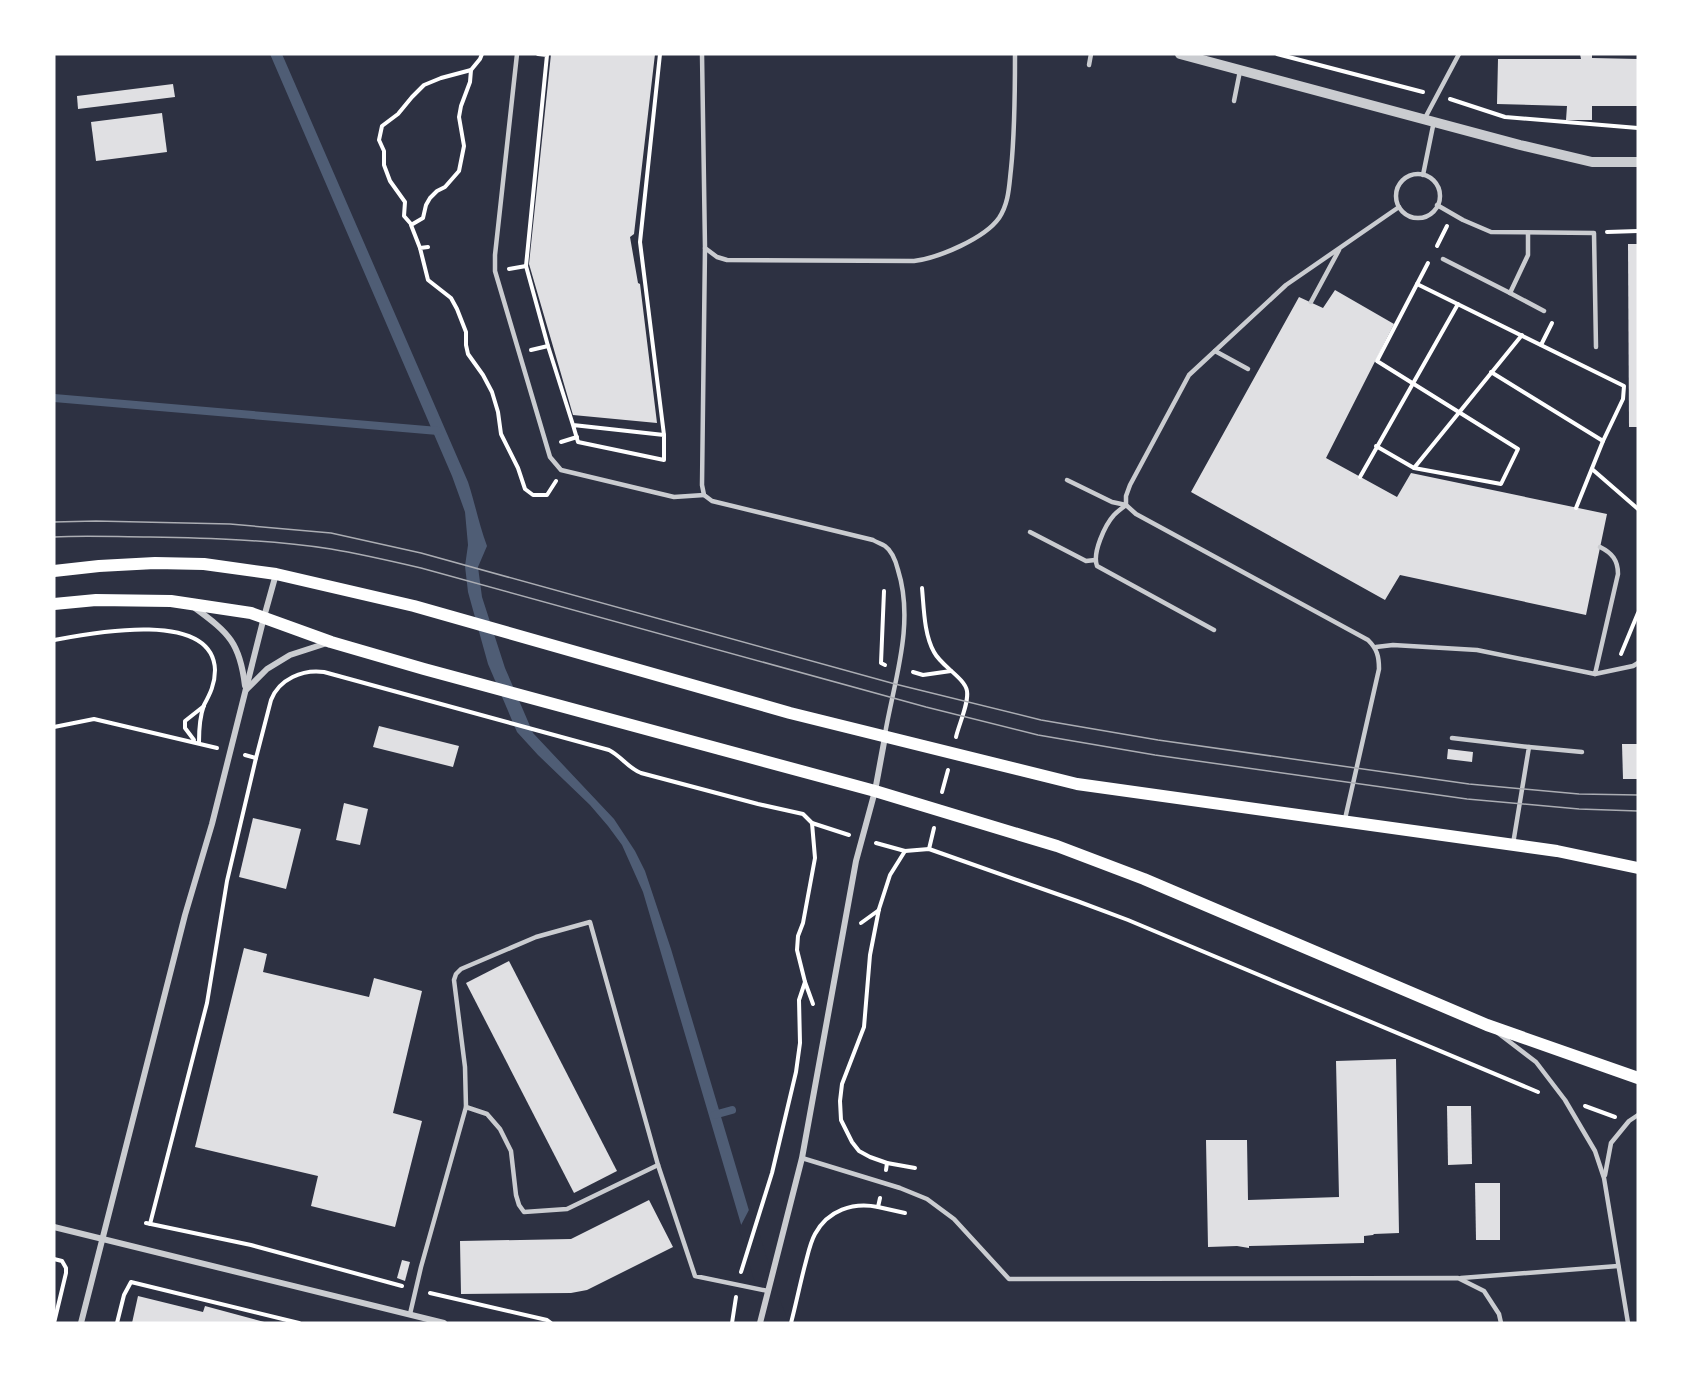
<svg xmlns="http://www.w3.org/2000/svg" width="1692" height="1377" font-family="Manrope,sans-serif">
<rect width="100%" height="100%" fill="#2d3142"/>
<path fill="#4f5d75" d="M 270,54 L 282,54 L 468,482 C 475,503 479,525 487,546 L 478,567 L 482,597 L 505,668 L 533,733 L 614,819 L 635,851 L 645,871 L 671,949 L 753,1224 L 766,1309 L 643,892 L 622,845 L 608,826 L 590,805 L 538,755 L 517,732 L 488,664 L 468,592 L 465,566 L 468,545 L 465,512 L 452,476 Z"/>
<path fill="#2d3142" d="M 751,1206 L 778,1295 L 789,1323 L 769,1323 L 763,1310 L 739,1229 Z"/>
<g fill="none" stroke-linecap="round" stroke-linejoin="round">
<g stroke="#4f5d75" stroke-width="8">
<path d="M 54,398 L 438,431"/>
<path d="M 714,1115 L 732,1110"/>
</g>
</g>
<g fill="#e0e0e3">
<path d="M 551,54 L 655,54 L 634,234 L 630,237 L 638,283 L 640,284 L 657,423 L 573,415 L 529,264 Z"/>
<path d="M 1580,54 L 1592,54 L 1592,58 L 1638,59 L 1638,106 L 1592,106 L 1592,120 L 1566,120 L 1567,106 L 1497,104 L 1498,59 L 1581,59 Z"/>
<path d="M 173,84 L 175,97 L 78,109 L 77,96 Z"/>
<path d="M 162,113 L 167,152 L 96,161 L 91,122 Z"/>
<path d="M 1628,244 L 1638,244 L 1638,427 L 1629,427 Z"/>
<path d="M 1335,290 L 1394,324 L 1326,458 L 1397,497 L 1411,473 L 1607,514 L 1586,615 L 1400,575 L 1385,600 L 1191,492 L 1299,297 L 1323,308 Z"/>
<path d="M 379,726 L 459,746 L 453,767 L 373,747 Z"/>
<path d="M 1622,744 L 1638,744 L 1638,779 L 1623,779 Z"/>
<path d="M 1448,749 L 1473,752 L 1472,762 L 1447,759 Z"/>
<path d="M 344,803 L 368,809 L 360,845 L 336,840 Z"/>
<path d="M 253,818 L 301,829 L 286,889 L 239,877 Z"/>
<path d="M 244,948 L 267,954 L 263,972 L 369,997 L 374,978 L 422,991 L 393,1113 L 422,1121 L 395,1227 L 311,1206 L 318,1176 L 195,1147 Z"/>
<path d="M 509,961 L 617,1171 L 574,1193 L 466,983 Z"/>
<path d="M 1396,1059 L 1399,1233 L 1374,1234 L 1373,1235 L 1364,1236 L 1364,1243 L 1249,1246 L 1249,1248 L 1237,1246 L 1208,1247 L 1206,1140 L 1247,1140 L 1248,1200 L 1339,1197 L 1336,1061 Z"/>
<path d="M 1447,1106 L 1471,1106 L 1472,1164 L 1448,1165 Z"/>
<path d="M 1475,1183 L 1500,1183 L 1500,1240 L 1476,1240 Z"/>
<path d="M 649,1200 L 673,1247 L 587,1290 L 571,1293 L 461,1294 L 460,1241 L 571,1239 Z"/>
<path d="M 402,1260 L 410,1262 L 405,1281 L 397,1278 Z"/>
<path d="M 138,1296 L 203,1312 L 205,1306 L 268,1323 L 132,1323 Z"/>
</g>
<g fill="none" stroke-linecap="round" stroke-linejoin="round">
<g stroke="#fff" stroke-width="4">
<path d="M 538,54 L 547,55 L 526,266 L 548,346 L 573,425 L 664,435 L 664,460 L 578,442 L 573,425"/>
<path d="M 660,54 L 640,242 L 664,435"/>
<path d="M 1277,54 L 1423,92"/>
<path d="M 1450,99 L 1505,117 L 1638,128"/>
<path d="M 411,224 L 404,216 L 405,202 L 390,181 L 384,165 L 384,151 L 379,140 L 382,126 L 398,114 L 412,97 L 424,85 L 441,78 L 471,70"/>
<path d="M 1607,232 L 1638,231"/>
<path d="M 1437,246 L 1447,226"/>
<path d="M 428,247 L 420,248 L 428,280 L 451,298 L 457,309 L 466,332 L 466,345 L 468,354 L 483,375 L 492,392 L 498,412 L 501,434 L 518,468 L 525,489 L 533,495 L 547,495 L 556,481"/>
<path d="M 420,248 L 411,225 L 423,218 L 426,205 L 430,198 L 437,191 L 445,187 L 459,171 L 464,146 L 459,117 L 461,106 L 470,82 L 471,70 L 480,59 L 482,54"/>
<path d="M 509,269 L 526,266"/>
<path d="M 1417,284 L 1624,386 L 1623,399 L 1603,441 L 1576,508"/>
<path d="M 1541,345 L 1552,323"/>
<path d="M 531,350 L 548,346"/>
<path d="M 1491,372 L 1603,441"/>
<path d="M 561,442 L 577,437"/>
<path d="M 1376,446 L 1414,468 L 1501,484 L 1518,449 L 1377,361 L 1428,263"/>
<path d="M 1414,468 L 1522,335"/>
<path d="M 1592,469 L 1638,509"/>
<path d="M 1360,477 L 1458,304"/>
<path d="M 922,588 C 924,609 924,634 934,652 C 941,666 965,678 967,691 C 969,703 959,724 956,737"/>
<path d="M 884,591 L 881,663 L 885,665"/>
<path d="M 54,640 C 91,633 213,609 215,670 C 215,684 210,694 204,705 C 200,716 199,731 199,742"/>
<path d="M 1621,654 L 1638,613"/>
<path d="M 913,672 L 923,675 L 951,671"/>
<path d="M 54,727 L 94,719 L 217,748"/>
<path d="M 194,740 L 185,728 L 185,721 L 204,706"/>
<path d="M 245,755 L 256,758 L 271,700 C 279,679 303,669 324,672 L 609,750 C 621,756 628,768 641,773 L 758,804 L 803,814 L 812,823 L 849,835"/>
<path d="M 942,792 L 948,770"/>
<path d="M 812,823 L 815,858 L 803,923 L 798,936 L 797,950 L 805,982 L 813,1004"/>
<path d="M 876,843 L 905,851 L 929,849 L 1077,901 L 1128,920 L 1538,1092"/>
<path d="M 929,849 L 934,828"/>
<path d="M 861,923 L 879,910"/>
<path d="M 1585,1106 L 1615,1117"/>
<path d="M 887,1163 L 915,1168"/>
<path d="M 886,1170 L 887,1163 L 870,1157 L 859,1151 L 852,1142 L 841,1120 L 840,1101 L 842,1084 L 864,1027 L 870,955 L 879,909 L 890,875 L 905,851"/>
<path d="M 878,1207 L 905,1213"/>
<path d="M 146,1223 L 251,1245 L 402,1286"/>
<path d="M 150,1224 L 207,1003 L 227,881 L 256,758"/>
<path d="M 54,1259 L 62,1261 L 66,1268 L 66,1273 L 54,1323"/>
<path d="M 741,1272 L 772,1173 L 796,1072 L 800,1043 L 799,1000 L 805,982"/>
<path d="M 430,1293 L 547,1320 L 551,1323"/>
<path d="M 117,1323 L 124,1295 L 131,1282 L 299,1323"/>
<path d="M 732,1323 L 736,1297"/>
<path d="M 791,1323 C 796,1304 800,1284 805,1265 C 808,1254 810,1243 815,1234 C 828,1210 853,1202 878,1207 L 880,1198"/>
</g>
<g stroke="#caccd0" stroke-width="4.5">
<path d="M 517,54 L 495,255 L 495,271 L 550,457 L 561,470 L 674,497 L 704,495"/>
<path d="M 702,54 L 705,248 L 717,257 L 727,260 L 914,261 C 939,258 985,238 999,218 C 1009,203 1009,186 1011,169 C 1015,131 1015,93 1015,54"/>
<path d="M 1089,65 L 1091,54"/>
<path d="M 1234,101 L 1240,71"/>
<path d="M 1425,118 L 1459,54"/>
<circle cx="1418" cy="196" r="22"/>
<path d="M 1423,175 L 1434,121"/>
<path d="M 1437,205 L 1463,220 L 1491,232 L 1594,233 L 1596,347"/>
<path d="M 705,248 L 702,485 L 704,495 L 712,501 L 873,540 C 876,542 882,544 885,546 C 892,551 896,562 898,570 C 915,624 894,681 885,734"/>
<path d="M 1443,259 L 1510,293 L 1528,255 L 1528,233"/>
<path d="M 1510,293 L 1544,311"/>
<path d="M 1311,302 L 1339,250"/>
<path d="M 1215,351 L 1248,369"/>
<path d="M 1067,480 L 1112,502 L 1126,505"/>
<path d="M 1126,505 C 1122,508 1118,511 1114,515 C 1105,525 1092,553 1097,566 L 1214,630"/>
<path d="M 1030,532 L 1086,561 L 1095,560"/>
<path d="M 1376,647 L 1393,645 L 1477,650 L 1595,674 L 1618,574 C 1618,560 1612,553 1600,547"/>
<path d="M 1595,674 L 1633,666 L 1638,663"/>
<path d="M 1452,738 L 1529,747 L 1513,844"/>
<path d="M 1529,747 L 1582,752"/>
<path d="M 1345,819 L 1379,669 C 1379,656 1377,649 1368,640 L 1136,514 L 1126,505 L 1126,496 L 1130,485 L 1189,375 L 1286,285 L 1399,207"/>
<path d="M 1498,1033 L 1536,1062 L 1565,1100 L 1595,1151 L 1604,1178 L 1628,1323"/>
<path d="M 466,1107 L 465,1067 L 454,980 L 456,974 L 461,969 L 536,937 L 590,922 L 658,1165 L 695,1276 L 768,1291"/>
<path d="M 802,1158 L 900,1188 L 927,1199 L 954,1219 L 1009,1279 L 1458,1278 L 1484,1291 L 1499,1314 L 1501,1323"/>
<path d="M 1605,1175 L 1611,1143 L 1629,1121 L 1638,1115"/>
<path d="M 1461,1278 L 1618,1266"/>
<path d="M 410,1314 L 421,1267 L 466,1107 L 487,1114 L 500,1129 L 511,1151 L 516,1195 L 519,1205 L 524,1212 L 567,1209 L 658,1165"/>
</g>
<g stroke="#caccd0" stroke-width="6">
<path d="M 195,608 C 229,633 240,643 245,686"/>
<path d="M 246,690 L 267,669 L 290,655 L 327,643"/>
<path d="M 54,1227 L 444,1323"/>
<path d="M 81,1323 L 185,915 L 212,824 L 264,617 L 276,574"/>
<path d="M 760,1323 L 802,1158 L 856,861 L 875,791 L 885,737"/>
</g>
<path stroke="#caccd0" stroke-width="10" d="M 1180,54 L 1520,145 L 1592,162 L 1638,162"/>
<g stroke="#fff" stroke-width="12">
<path d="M 54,571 L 99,566 L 155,563 L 204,564 L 276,574 L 414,606 L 790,713 L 1077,784 L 1557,851 L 1638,868"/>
<path d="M 54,604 L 96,600 L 171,601 L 251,613 L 331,642 L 424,669 L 875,791 L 1057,846 L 1144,879 L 1487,1025 L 1638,1078"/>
</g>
<g stroke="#abadb3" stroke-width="1.5">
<path d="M 54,522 L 96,521 L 230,524 L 331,533 L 421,553 L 895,684 L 1041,720 L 1158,740 L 1469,784 L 1579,794 L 1638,795"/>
<path d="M 54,537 C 86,535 118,537 150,537 C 210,538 271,540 331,549 C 361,554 391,561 421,568 L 926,707 L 1038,735 L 1155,755 L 1467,799 L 1579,809 L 1638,811"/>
</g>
</g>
<rect width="1692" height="1377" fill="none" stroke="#ffffff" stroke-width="111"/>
</svg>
